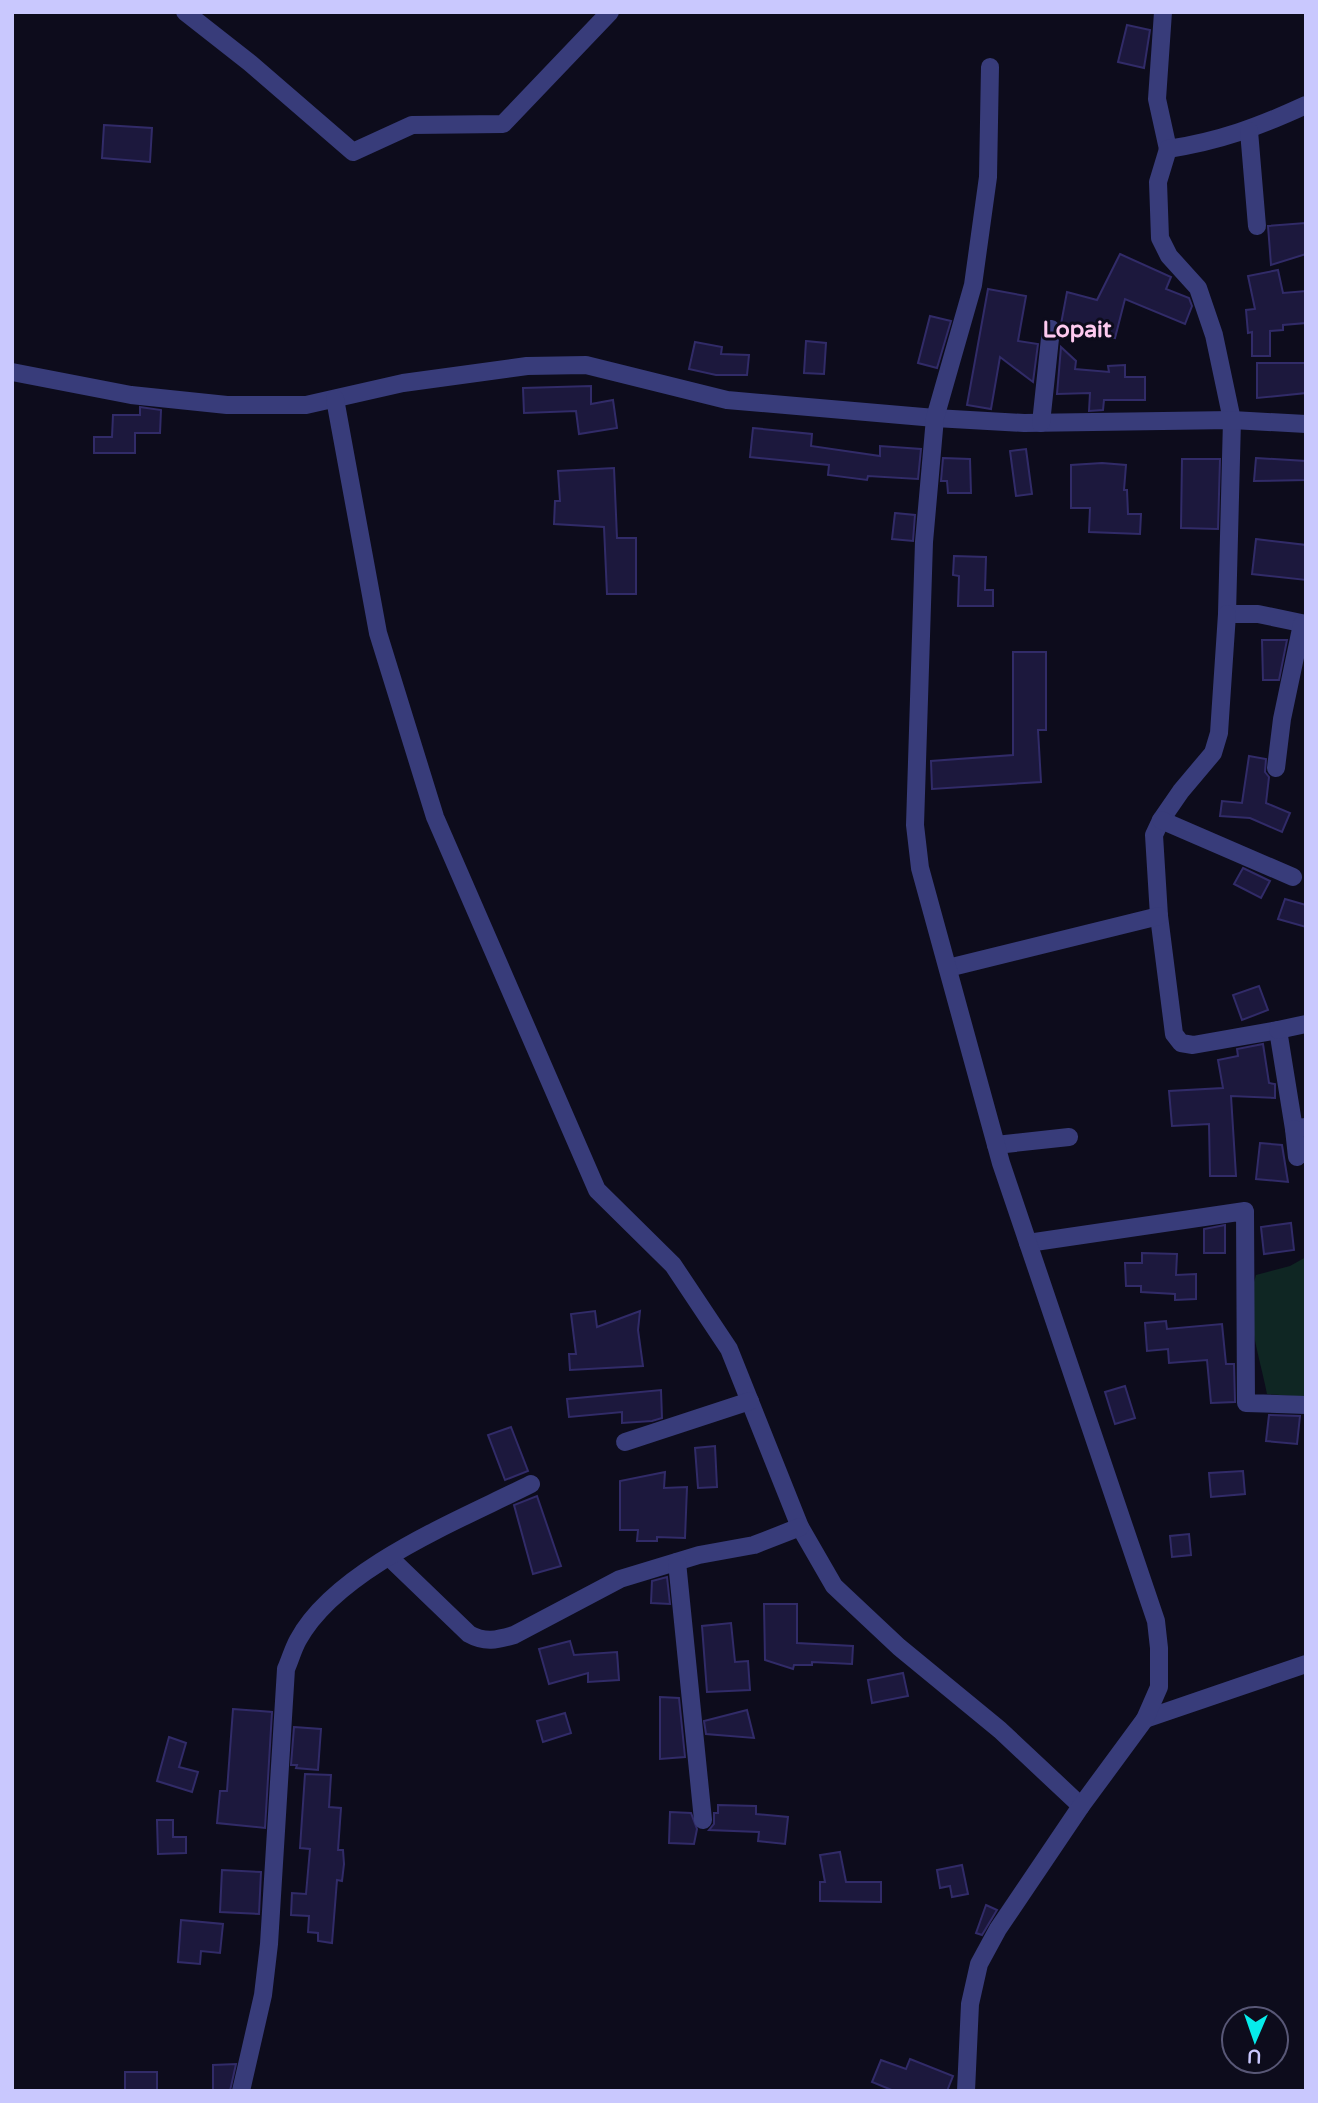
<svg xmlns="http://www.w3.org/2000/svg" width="1318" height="2103" font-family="'Varela Round',sans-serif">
<rect width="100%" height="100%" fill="#0d0c1c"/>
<path fill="#0f2623" d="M 1306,1257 L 1306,1397 L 1267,1394 C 1260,1356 1243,1314 1256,1275 L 1290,1266 Z"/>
<g fill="#1c183d" stroke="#312b68" stroke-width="2">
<path d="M 1127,25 L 1150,30 L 1144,68 L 1118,62 Z"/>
<path d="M 104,125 L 152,128 L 150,162 L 102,158 Z"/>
<path d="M 1305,223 L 1306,254 L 1271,265 L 1268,226 Z"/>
<path d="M 1120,254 L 1171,277 L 1166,289 L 1189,298 L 1192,306 L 1185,324 L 1125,299 L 1115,338 L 1061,324 L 1067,292 L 1097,300 Z"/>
<path d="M 1278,270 L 1283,293 L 1306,291 L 1306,323 L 1283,325 L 1283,330 L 1270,331 L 1270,356 L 1252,356 L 1252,332 L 1248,333 L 1246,310 L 1255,309 L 1248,276 Z"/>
<path d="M 988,289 L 1026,296 L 1018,341 L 1038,344 L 1033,382 L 1000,357 L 991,409 L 967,405 Z"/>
<path d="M 930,316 L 951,321 L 937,368 L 918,363 Z"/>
<path d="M 806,341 L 826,343 L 824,374 L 804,373 Z"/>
<path d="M 695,342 L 722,347 L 721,354 L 749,355 L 747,375 L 716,375 L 689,369 Z"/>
<path d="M 1061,347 L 1076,361 L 1075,369 L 1109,372 L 1108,366 L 1125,365 L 1125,377 L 1145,377 L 1145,400 L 1104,400 L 1103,410 L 1089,411 L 1090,393 L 1057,394 Z"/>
<path d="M 1257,363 L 1306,363 L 1306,393 L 1257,398 Z"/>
<path d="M 591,386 L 591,404 L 613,400 L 617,428 L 579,434 L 576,411 L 524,413 L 523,388 Z"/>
<path d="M 140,407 L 161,410 L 160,433 L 135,433 L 135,453 L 94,453 L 94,437 L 112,437 L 113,415 L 140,415 Z"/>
<path d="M 753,428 L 812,434 L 811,446 L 880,456 L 880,446 L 921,449 L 918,479 L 868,476 L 867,480 L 828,475 L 829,465 L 750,457 Z"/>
<path d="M 1026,449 L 1032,494 L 1016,496 L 1010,451 Z"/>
<path d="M 943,458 L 970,459 L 971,493 L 948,493 L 947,481 L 941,481 Z"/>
<path d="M 1256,458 L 1306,461 L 1306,480 L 1254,481 Z"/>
<path d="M 1182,459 L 1220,459 L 1218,529 L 1181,528 Z"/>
<path d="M 1102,463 L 1126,465 L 1124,490 L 1127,490 L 1128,514 L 1141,514 L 1140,534 L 1089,532 L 1090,508 L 1071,508 L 1071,465 Z"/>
<path d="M 614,468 L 617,538 L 636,538 L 636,594 L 607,594 L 604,527 L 554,524 L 555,501 L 560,501 L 558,471 Z"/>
<path d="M 895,513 L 915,515 L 913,541 L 892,539 Z"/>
<path d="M 1256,539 L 1306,545 L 1306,580 L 1252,574 Z"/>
<path d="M 954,556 L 986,557 L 985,590 L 993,590 L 993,606 L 958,606 L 959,576 L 953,575 Z"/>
<path d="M 1262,640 L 1287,640 L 1279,680 L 1263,680 Z"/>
<path d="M 1013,652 L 1046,652 L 1046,730 L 1038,730 L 1041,782 L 932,789 L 931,761 L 1013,755 Z"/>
<path d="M 1249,756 L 1266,759 L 1265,772 L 1269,777 L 1266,803 L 1290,813 L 1282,832 L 1250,818 L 1220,816 L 1222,801 L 1242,803 Z"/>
<path d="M 1243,868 L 1270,881 L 1261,898 L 1234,884 Z"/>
<path d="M 1285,899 L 1306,905 L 1306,927 L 1278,919 Z"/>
<path d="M 1259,986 L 1268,1010 L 1242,1020 L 1233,995 Z"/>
<path d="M 1263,1044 L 1269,1083 L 1275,1084 L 1275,1098 L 1231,1096 L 1236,1176 L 1210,1176 L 1209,1124 L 1172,1126 L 1169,1091 L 1223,1088 L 1218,1060 L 1238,1056 L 1237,1049 Z"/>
<path d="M 1260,1143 L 1282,1145 L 1288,1182 L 1256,1179 Z"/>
<path d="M 1291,1223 L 1294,1250 L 1264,1254 L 1261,1227 Z"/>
<path d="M 1225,1225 L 1225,1253 L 1204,1253 L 1204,1229 Z"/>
<path d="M 1142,1253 L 1177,1254 L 1176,1275 L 1196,1274 L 1196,1299 L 1175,1300 L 1175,1294 L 1141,1292 L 1141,1286 L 1126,1286 L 1125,1263 L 1142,1263 Z"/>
<path d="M 595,1311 L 597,1327 L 640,1311 L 638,1330 L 643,1366 L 570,1370 L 569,1354 L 576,1354 L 571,1314 Z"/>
<path d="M 1166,1321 L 1167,1329 L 1222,1324 L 1226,1364 L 1234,1364 L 1235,1402 L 1211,1403 L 1207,1360 L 1169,1363 L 1168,1349 L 1147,1351 L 1145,1323 Z"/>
<path d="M 1125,1386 L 1135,1418 L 1115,1424 L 1105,1392 Z"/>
<path d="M 661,1390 L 662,1418 L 652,1421 L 622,1423 L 622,1412 L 569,1417 L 567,1399 Z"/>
<path d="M 1269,1415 L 1300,1416 L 1297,1444 L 1266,1441 Z"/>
<path d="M 511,1427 L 528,1471 L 505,1480 L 488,1435 Z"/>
<path d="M 715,1446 L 717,1487 L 698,1488 L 695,1448 Z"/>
<path d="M 1243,1471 L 1245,1494 L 1211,1497 L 1209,1473 Z"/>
<path d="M 665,1472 L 664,1488 L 687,1487 L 685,1538 L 657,1537 L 657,1541 L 637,1541 L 638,1530 L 620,1530 L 620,1481 Z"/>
<path d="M 537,1496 L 561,1566 L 533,1574 L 514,1505 Z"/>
<path d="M 1189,1534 L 1191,1555 L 1172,1557 L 1170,1536 Z"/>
<path d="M 667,1577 L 670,1604 L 651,1603 L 652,1581 Z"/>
<path d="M 764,1604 L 797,1604 L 797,1643 L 853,1646 L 852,1664 L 812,1662 L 812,1665 L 794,1665 L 793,1669 L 765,1660 Z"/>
<path d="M 731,1623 L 735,1662 L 748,1661 L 750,1690 L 707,1692 L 702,1626 Z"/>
<path d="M 570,1641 L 574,1655 L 617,1652 L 619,1680 L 588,1682 L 588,1673 L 549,1684 L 539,1649 Z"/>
<path d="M 903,1673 L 908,1696 L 872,1703 L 868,1680 Z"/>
<path d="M 660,1697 L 679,1698 L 685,1757 L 660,1759 Z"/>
<path d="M 233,1709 L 272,1712 L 265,1828 L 217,1823 L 220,1791 L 227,1791 Z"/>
<path d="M 747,1710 L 754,1738 L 706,1734 L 704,1721 Z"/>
<path d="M 565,1713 L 571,1733 L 543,1742 L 537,1721 Z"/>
<path d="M 294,1727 L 321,1729 L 318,1770 L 296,1768 L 297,1765 L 291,1765 Z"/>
<path d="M 169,1737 L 186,1743 L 179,1767 L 198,1772 L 192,1792 L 157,1781 Z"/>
<path d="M 305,1774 L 331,1775 L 329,1807 L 341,1808 L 338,1850 L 343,1850 L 344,1864 L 342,1881 L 337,1880 L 332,1943 L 318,1941 L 318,1933 L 308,1932 L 309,1916 L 291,1915 L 292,1893 L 306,1894 L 310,1849 L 300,1848 Z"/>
<path d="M 718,1805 L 756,1806 L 756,1814 L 788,1817 L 785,1844 L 758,1841 L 759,1832 L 709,1830 L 714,1824 L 714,1813 L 718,1813 Z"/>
<path d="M 670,1812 L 691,1813 L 697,1829 L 694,1844 L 669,1843 Z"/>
<path d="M 157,1820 L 173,1820 L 173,1837 L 186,1837 L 186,1853 L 158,1854 Z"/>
<path d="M 840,1852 L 846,1882 L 881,1882 L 881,1902 L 820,1901 L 820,1882 L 825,1882 L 820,1855 Z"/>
<path d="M 962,1865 L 968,1894 L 952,1897 L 950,1886 L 940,1888 L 937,1870 Z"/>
<path d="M 222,1870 L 261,1872 L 259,1914 L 220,1912 Z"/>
<path d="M 986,1905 L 997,1910 L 982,1935 L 976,1933 Z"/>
<path d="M 181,1920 L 223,1924 L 220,1953 L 201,1951 L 200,1964 L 178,1962 Z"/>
<path d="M 910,2059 L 953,2076 L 947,2091 L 894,2091 L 872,2082 L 881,2060 L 906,2069 Z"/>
<path d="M 236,2064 L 230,2091 L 213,2091 L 213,2065 Z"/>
<rect x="125" y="2072" width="32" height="19"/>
</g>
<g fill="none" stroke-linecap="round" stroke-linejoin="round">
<g stroke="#383c7a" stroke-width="18">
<path d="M 185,12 L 250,63 L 353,152 L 412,125 L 503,124 L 610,12"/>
<path d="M 1163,12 L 1157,99 L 1168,149"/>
<path d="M 1306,105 C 1258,127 1220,141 1168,149 L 1158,182 L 1160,238 L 1169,256 L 1198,288 L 1214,335 L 1232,420 L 1227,614 L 1258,614 L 1306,624"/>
<path d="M 1249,131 L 1257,226"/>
<path d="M 12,372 L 131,395 L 227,405 L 306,405 L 403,383 L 527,366 L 586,365 L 727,400 L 935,418 L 1024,423 L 1232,420 L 1306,424"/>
<path d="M 335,399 L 378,633 L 435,817 L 597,1190 L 673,1265 L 729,1349 L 800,1527 L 834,1586 L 899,1647 L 1000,1730 L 1081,1806"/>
<path d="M 1041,423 L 1051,329"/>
<path d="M 1227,614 L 1219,733 L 1213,753 L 1181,791 L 1161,820 L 1154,835 L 1159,916 L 1174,1034 L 1181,1043 L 1193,1045 L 1278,1030 L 1294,1129 L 1306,1127"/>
<path d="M 1276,768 L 1282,719 L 1302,624"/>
<path d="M 1161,820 L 1293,877"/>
<path d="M 948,968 L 1159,916"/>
<path d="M 1278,1030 L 1306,1024"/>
<path d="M 1294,1129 L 1297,1157"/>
<path d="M 996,1145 L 1069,1137"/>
<path d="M 1028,1243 L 1245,1211 L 1246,1403 L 1306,1405"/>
<path d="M 625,1442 L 750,1401"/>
<path d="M 389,1557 L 469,1634 C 485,1643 497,1640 514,1635 L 620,1579 L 699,1555 L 754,1545 L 800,1527"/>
<path d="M 677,1562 L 703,1820"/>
<path d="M 1145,1719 L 1306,1664"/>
<path d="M 241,2091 L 263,1995 L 269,1944 L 286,1669 C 290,1660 293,1649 298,1640 C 337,1568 460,1520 531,1484"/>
<path d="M 966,2091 L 970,2004 L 979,1964 L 998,1929 L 1081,1806 L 1145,1719 L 1159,1687 L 1159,1648 L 1156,1621 L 1001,1163 L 920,868 L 915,825 L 924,542 L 935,418 L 973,285 L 988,177 L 990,67"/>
</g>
</g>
<g text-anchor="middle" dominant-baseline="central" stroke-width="6" stroke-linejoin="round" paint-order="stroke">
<g font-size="23" font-weight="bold" fill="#fecaf0" stroke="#0d0c1c">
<text x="1077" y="330">Lopait</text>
</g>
</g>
<rect width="1318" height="2103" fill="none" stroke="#c9c8fe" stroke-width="28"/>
<g transform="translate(1255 2040) rotate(182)"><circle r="33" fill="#0d0c1c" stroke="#585776" stroke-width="2"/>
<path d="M0-5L12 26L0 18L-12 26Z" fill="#06eceb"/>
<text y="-10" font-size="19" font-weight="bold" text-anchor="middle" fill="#c9c8fe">U</text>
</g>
</svg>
